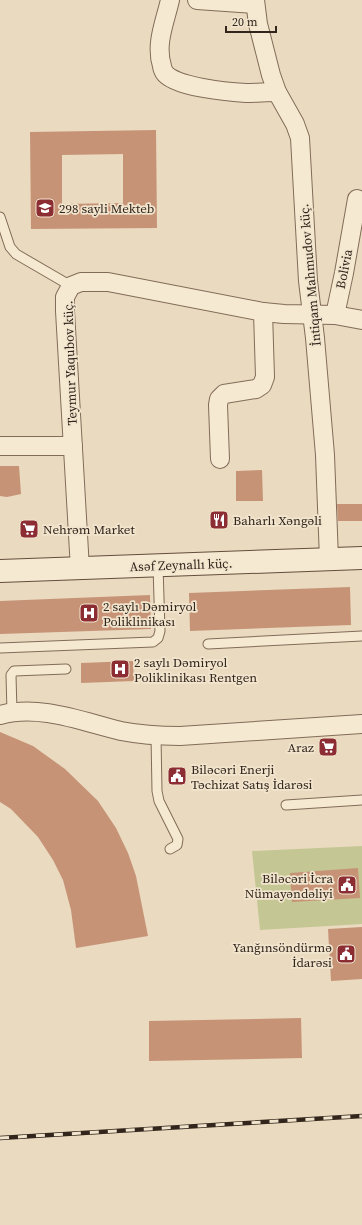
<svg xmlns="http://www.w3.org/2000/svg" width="362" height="1225" font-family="'Source Serif 4',serif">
<rect width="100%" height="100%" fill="#eadabf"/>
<path fill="#c4c794" d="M 362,846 L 362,924 L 260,930 L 252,851 Z"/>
<g fill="#c69377" fill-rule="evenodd">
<path d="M 156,130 L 157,228 L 31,229 L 30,132 ZM 123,154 L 123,203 L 62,204 L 62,155 Z"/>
<path d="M 0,466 L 19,466 L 21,494 L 7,497 L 0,496 Z"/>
<path d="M 262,470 L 263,501 L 236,501 L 236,471 Z"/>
<path d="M 337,504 L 362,504 L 362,521 L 338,521 Z"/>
<path d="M 350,587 L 351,625 L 190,631 L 189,593 Z"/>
<path d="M 150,595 L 151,629 L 0,634 L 0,601 Z"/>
<path d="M 133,661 L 134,681 L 81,683 L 81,663 Z"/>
<path d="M 0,732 L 33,746 L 65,769 L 98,801 L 116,828 L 128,853 L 136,876 L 148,936 L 76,948 L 71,910 L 63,880 L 53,860 L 38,837 L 11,809 L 0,802 Z"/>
<path d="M 358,868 L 360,898 L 292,902 L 290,873 Z"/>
<path d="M 362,927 L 362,979 L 331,981 L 328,929 Z"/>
<path d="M 301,1018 L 302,1058 L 149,1061 L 149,1021 Z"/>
</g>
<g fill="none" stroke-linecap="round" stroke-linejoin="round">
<g stroke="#816c59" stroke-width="11">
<g id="service">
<path d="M 0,217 L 10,247 L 16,254 L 71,286"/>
<path d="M 208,644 L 362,636"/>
<path d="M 0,648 L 153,642 L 158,638 L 160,631 L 158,566"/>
<path d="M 12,712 L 11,675 L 14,671 L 66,669"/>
<path d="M 156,736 L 157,791 L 159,801 L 178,839 L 177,845 L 170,849"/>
<path d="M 286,805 L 362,800"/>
</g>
</g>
<g stroke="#816c59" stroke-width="20">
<g id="minor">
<path d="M 170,0 C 165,22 155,44 162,66 C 162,68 163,70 164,72 C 173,87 229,92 246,93 C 256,93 267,92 277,92"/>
<path d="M 197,0 L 255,4"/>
<path d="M 255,0 L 258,24 L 271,75 L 277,92 L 295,124 L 300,138 L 308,281 L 315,338 L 325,455 L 329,559"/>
<path d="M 335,315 L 344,273 L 357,199"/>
<path d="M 0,446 L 73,446"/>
<path d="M 220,459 L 218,405 L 219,399 L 224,394 L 256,389 L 262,385 L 265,377 L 263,312"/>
<path d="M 80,569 L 65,311 L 65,297 L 71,286 L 81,282 L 108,282 L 263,312 L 284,314 L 335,315 L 362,320"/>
<path d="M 0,715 C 40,704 83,722 121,731 C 141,735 160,736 180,736 L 362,724"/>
</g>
</g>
<g stroke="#634d3c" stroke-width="24">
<path id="secondary" d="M 0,571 L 362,558"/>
</g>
<use href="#service" stroke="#f6e9d1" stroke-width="9"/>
<use href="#minor" stroke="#f6e9d1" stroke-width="18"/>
<use href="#secondary" stroke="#f6e9d1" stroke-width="22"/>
<g stroke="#32251c" stroke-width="4.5">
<path id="rail" d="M 0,1138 L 362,1116"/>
</g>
<use href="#rail" stroke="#f2e5ce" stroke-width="3" stroke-dasharray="9" stroke-linecap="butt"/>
</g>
<defs>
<g id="school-square" transform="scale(1)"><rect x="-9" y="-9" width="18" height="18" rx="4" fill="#8c2d34" stroke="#f2e5ce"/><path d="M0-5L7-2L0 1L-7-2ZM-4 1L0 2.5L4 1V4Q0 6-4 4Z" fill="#fff"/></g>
<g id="restaurant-square" transform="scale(1)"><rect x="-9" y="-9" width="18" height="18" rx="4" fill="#8c2d34" stroke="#f2e5ce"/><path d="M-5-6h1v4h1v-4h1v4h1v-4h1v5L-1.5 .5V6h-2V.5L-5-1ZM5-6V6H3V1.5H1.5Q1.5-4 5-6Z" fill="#fff"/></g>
<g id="supermarket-square" transform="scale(1)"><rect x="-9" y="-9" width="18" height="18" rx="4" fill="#8c2d34" stroke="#f2e5ce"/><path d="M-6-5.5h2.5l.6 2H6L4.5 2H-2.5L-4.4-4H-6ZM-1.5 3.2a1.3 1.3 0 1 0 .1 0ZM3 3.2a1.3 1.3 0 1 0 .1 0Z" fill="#fff"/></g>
<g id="hospital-square" transform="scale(1)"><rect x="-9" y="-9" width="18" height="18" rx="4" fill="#8c2d34" stroke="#f2e5ce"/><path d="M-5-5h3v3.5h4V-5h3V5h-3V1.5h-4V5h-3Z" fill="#fff"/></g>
<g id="civic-square" transform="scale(1)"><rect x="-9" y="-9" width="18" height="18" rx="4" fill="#8c2d34" stroke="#f2e5ce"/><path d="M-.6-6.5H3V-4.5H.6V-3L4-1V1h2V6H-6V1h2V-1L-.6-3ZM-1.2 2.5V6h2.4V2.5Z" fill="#fff"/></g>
</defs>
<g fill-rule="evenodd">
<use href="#school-square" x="45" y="208"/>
<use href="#restaurant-square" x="219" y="520"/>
<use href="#supermarket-square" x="29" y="529"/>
<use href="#hospital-square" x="89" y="613"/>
<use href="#hospital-square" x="120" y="669"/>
<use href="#supermarket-square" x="328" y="747"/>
<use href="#civic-square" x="177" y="776"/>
<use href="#civic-square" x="347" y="885"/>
<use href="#civic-square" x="346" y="954"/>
</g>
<g text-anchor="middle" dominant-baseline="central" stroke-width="3.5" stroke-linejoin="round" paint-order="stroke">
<g font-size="13" fill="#32251c" stroke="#f2e5ce" text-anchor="start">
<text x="59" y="208">298 sayli Mekteb</text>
<text x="233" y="520">Baharlı Xəngəli</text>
<text x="43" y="529">Nehrəm Market</text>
<text x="103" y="606">2 saylı Dəmiryol<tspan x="103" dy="15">Poliklinikası</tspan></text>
<text x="134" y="662">2 saylı Dəmiryol<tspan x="134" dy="15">Poliklinikası Rentgen</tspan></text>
<text x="314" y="747" text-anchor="end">Araz</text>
<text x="191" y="769">Biləcəri Enerji<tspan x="191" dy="15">Təchizat Satış İdarəsi</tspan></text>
<text x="333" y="878" text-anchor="end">Biləcəri İcra<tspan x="333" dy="15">Nümayəndəliyi</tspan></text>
<text x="332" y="947" text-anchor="end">Yanğınsöndürmə<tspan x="332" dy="15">İdarəsi</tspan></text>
</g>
<g font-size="13" fill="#32251c" stroke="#f2e5ce">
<text transform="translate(344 269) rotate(-79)">Bolivia</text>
<text transform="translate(310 275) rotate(-95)">İntiqam Mahmudov küç.</text>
<text transform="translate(70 363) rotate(-92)">Teymur Yaqubov küç.</text>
<text transform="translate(181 565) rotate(-2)">Asəf Zeynallı küç.</text>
</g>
</g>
<path d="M226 26v6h50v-6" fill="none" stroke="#32251c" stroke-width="2"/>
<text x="232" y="26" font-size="12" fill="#32251c" stroke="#f2e5ce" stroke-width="3" paint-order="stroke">20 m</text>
</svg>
